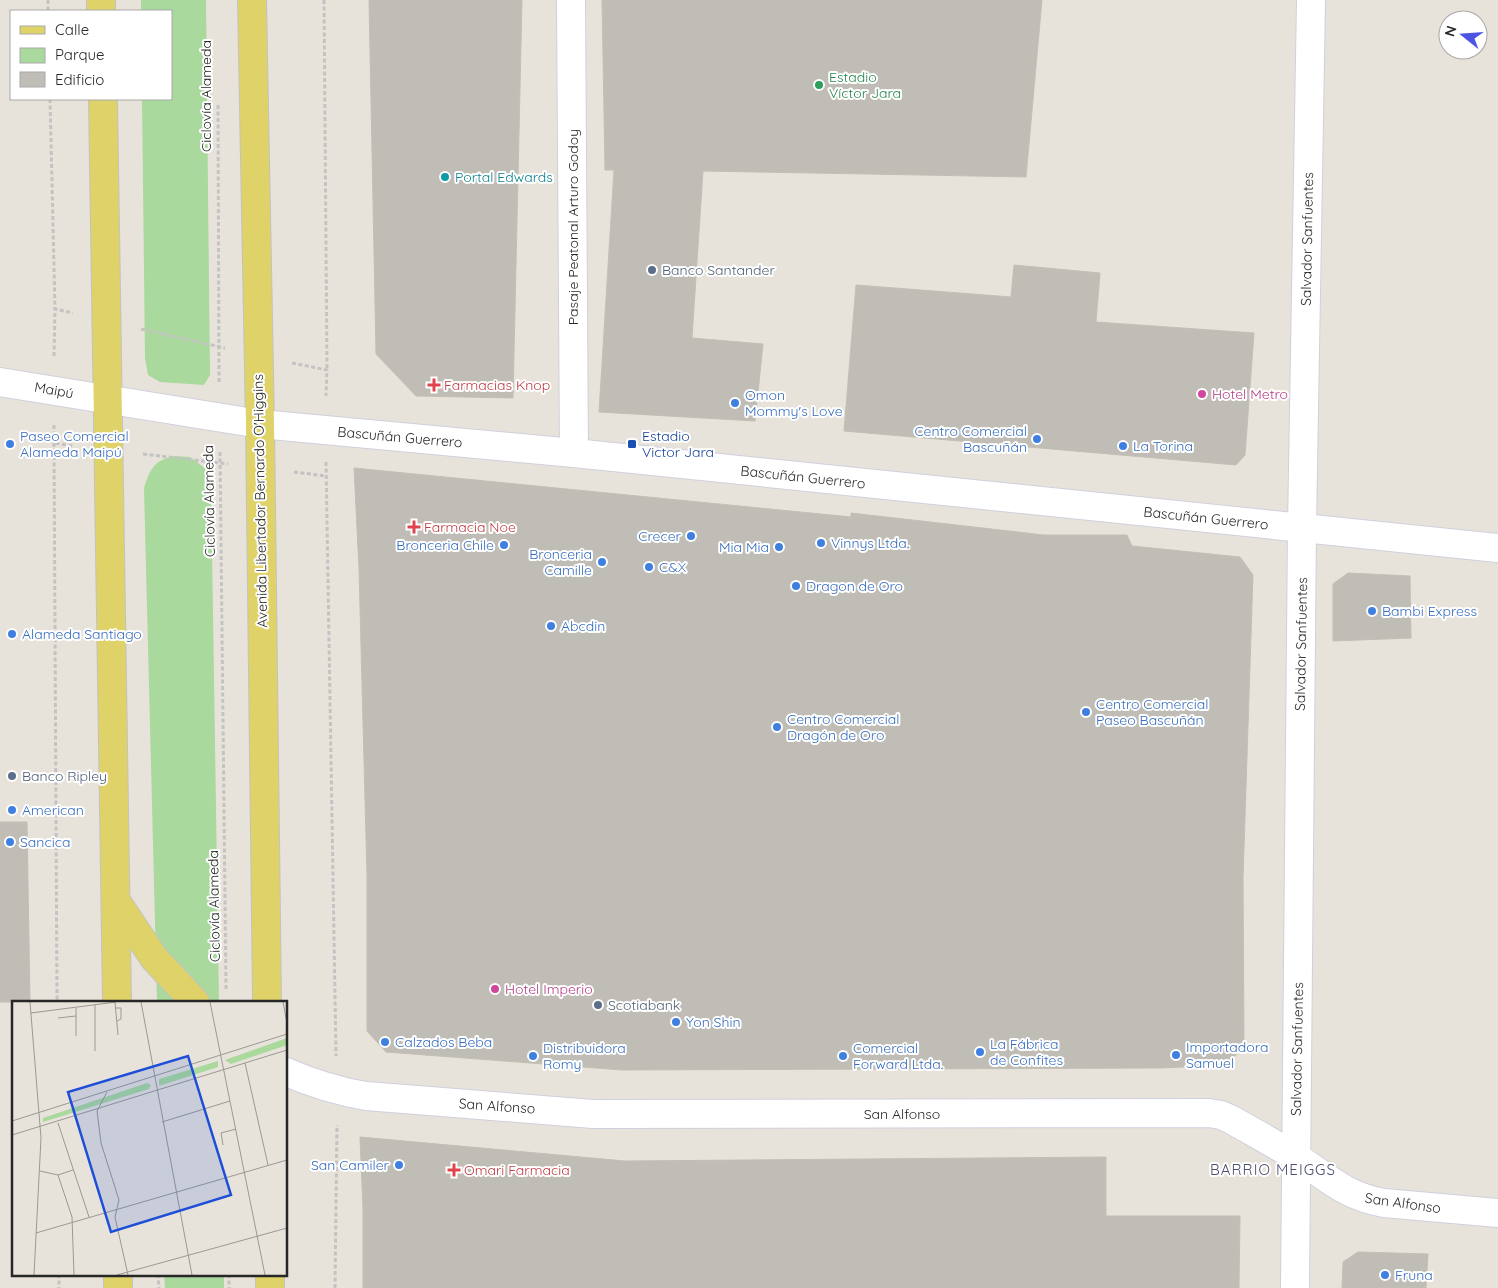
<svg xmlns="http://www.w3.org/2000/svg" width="1498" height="1288" font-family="Quicksand,sans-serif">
<rect width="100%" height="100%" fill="#e8e3da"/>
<g fill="#a9d99c">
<path d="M 141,0 L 206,0 L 210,375 L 204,385 L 160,382 L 148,375 L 145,358 L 142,99 L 171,99 L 171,11 L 141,11 Z"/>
<path d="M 175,456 L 190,457 L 206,469 L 211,485 L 219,1002 L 157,1002 L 144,488 C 150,469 154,460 175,456 Z"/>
<path d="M 164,1274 L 224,1274 L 224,1288 L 165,1288 Z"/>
</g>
<g fill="#c0bdb6" stroke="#c2bfb4">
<path d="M 369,0 L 522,0 L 513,398 L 416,396 L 376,354 Z"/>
<path d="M 602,0 L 1042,0 L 1026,177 L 703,171 L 692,338 L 763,344 L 755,421 L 599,412 L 614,170 L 605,170 Z"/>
<path d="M 1014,265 L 1100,273 L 1096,322 L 1254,333 L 1245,455 L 1236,465 L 844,431 L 856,285 L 1011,297 Z"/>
<path d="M 354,468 L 851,517 L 851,513 L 1044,535 L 1127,535 L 1132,546 L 1240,557 L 1253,575 L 1243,878 L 1244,1046 L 1227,1065 L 1161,1068 L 622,1070 L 386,1052 L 367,1031 L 367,876 L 359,569 Z"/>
<path d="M 1348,573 L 1410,576 L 1411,638 L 1333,641 L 1333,584 Z"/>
<path d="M 0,822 L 27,822 L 30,1002 L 0,1002 Z"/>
<path d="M 360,1137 L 625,1161 L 1106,1157 L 1106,1216 L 1240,1216 L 1239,1288 L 363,1288 L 363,1209 Z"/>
<path d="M 1358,1252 L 1428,1254 L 1426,1288 L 1342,1288 L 1343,1262 Z"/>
</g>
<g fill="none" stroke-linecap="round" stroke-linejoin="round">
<g stroke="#cfd0de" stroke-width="30">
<g id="pedestrian">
<path d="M 571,0 L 574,453"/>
<path d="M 1295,1288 L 1302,528"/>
</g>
</g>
<g stroke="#cfd0de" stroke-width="30">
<g id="minor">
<path d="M 1302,528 L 1311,0"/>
<path d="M 286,1072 C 314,1084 336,1091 366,1096 L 593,1114 L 1209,1113 L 1221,1115 L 1232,1120 C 1253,1132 1275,1144 1296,1157 C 1327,1177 1345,1196 1384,1203 L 1498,1213"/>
</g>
</g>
<g stroke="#cfd0de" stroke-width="30">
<path id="tertiary" d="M 0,382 L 260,424 L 574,453 L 1498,548"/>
</g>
<g stroke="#c3c3c3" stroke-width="30">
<g id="primary">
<path d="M 101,0 L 101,11"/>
<path d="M 252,0 L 260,424 L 267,1002"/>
<path d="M 103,99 L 117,1002"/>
<path d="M 116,901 L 154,958 L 195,1002"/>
<path d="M 118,1274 L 118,1288"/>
<path d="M 270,1274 L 270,1288"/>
</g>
</g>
<g stroke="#c3c3c3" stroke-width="3" stroke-dasharray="4 2.5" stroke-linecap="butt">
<path d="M 48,0 L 48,11"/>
<path d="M 324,0 L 327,370"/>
<path d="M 50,99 L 55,309"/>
<path d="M 218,105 L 219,384"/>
<path d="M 141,329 L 225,348"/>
<path d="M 54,356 L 55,309 L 73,313"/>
<path d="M 292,363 L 327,370 L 326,396"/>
<path d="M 54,425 L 54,443 L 74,446"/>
<path d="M 54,443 L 57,1002"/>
<path d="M 220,452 L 226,989"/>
<path d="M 143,454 L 228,464"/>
<path d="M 326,462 L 336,1056"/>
<path d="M 294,472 L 326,476"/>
<path d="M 59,1274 L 59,1288"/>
<path d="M 158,1274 L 159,1288"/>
<path d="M 229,1274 L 229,1288"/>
<path d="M 335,1288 L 337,1125"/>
</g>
<use href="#pedestrian" stroke="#fff" stroke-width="28"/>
<use href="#minor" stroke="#fff" stroke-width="28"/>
<use href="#tertiary" stroke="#fff" stroke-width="28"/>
<use href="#primary" stroke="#dfd268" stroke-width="28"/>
</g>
<circle fill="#2e9e5b" stroke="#fff" stroke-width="2" cx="819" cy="85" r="5"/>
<circle fill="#0f9aa8" stroke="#fff" stroke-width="2" cx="445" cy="177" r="5"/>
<g fill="#5c6f8a" stroke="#fff" stroke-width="2">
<circle cx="652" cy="270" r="5"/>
<circle cx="12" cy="776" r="5"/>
<circle cx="598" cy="1005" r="5"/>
</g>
<g fill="#e0444e" stroke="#fff" stroke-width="2">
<path d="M431.5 377.5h5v5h5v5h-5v5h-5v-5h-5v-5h5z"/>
<path d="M411.5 519.5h5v5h5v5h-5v5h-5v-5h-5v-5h5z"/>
<path d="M451.5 1162.5h5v5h5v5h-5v5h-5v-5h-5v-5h5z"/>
</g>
<g fill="#d1479c" stroke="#fff" stroke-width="2">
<circle cx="1202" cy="394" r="5"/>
<circle cx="495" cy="989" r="5"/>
</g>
<g fill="#3f7fe0" stroke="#fff" stroke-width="2">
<circle cx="735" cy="403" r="5"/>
<circle cx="1037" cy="439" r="5"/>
<circle cx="10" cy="444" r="5"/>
<circle cx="1123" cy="446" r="5"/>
<circle cx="691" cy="536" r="5"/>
<circle cx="821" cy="543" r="5"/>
<circle cx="504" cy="545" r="5"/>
<circle cx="779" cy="547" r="5"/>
<circle cx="602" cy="562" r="5"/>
<circle cx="649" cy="567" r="5"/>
<circle cx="796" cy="586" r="5"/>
<circle cx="1372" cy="611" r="5"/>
<circle cx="551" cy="626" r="5"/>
<circle cx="12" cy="634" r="5"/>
<circle cx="1086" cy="712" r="5"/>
<circle cx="777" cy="727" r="5"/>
<circle cx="12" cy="810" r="5"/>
<circle cx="10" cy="842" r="5"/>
<circle cx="676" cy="1022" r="5"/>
<circle cx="385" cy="1042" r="5"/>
<circle cx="980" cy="1052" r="5"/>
<circle cx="1176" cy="1055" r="5"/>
<circle cx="533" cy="1056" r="5"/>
<circle cx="843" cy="1056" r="5"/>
<circle cx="399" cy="1165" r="5"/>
<circle cx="1385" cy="1275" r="5"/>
</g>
<rect fill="#1a4fb4" stroke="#fff" stroke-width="2" x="627" y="439" width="10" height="10" rx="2.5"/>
<g text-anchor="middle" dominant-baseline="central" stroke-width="4" stroke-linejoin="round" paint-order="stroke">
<g font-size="14" fill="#27864d" stroke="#fff" text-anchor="start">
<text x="829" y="77">Estadio<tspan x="829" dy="16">Víctor Jara</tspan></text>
</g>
<g font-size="14" fill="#272727" stroke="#fff">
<text transform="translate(206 96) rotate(-90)">Ciclovía Alameda</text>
<text transform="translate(573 227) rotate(-90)">Pasaje Peatonal Arturo Godoy</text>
<text transform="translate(1307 239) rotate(-89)">Salvador Sanfuentes</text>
<text transform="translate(54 390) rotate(10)">Maipú</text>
<text transform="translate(400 437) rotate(5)">Bascuñán Guerrero</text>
<text transform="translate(803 477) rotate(6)">Bascuñán Guerrero</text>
<text transform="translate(209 501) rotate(-91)">Ciclovía Alameda</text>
<text transform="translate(260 501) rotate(-91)">Avenida Libertador Bernardo O'Higgins</text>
<text transform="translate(1206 518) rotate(6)">Bascuñán Guerrero</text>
<text transform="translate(1301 644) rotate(-89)">Salvador Sanfuentes</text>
<text transform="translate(214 906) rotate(-91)">Ciclovía Alameda</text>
<text transform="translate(1297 1049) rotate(-89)">Salvador Sanfuentes</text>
<text transform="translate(497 1106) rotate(4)">San Alfonso</text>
<text x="902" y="1114">San Alfonso</text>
<text transform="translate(1403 1203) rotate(8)">San Alfonso</text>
</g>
<g font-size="14" fill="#0d838f" stroke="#fff" text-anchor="start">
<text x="455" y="177">Portal Edwards</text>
</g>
<g font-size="14" fill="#4e5e75" stroke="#fff" text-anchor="start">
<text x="662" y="270">Banco Santander</text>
<text x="22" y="776">Banco Ripley</text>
<text x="608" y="1005">Scotiabank</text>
</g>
<g font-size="14" fill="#be3a42" stroke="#fff" text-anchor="start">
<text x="444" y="385">Farmacias Knop</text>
<text x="424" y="527">Farmacia Noe</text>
<text x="464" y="1170">Omari Farmacia</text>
</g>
<g font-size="14" fill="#b23c85" stroke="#fff" text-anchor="start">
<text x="1212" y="394">Hotel Metro</text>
<text x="505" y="989">Hotel Imperio</text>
</g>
<g font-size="14" fill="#366cbe" stroke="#fff" text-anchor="start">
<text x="745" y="395">Omon<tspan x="745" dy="16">Mommy's Love</tspan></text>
<text x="1027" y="431" text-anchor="end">Centro Comercial<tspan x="1027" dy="16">Bascuñán</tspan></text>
<text x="20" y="436">Paseo Comercial<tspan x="20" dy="16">Alameda Maipú</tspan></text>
<text x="1133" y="446">La Torina</text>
<text x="681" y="536" text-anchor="end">Crecer</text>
<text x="831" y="543">Vinnys Ltda.</text>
<text x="494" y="545" text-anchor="end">Bronceria Chile</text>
<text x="769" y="547" text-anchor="end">Mia Mia</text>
<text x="592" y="554" text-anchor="end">Bronceria<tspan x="592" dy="16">Camille</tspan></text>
<text x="659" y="567">C&amp;X</text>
<text x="806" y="586">Dragon de Oro</text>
<text x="1382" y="611">Bambi Express</text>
<text x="561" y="626">Abcdin</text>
<text x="22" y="634">Alameda Santiago</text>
<text x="1096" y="704">Centro Comercial<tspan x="1096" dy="16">Paseo Bascuñán</tspan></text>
<text x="787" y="719">Centro Comercial<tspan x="787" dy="16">Dragón de Oro</tspan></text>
<text x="22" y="810">American</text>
<text x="20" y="842">Sancica</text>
<text x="686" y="1022">Yon Shin</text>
<text x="395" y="1042">Calzados Beba</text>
<text x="990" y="1044">La Fábrica<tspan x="990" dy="16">de Confites</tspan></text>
<text x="1186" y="1047">Importadora<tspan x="1186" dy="16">Samuel</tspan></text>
<text x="543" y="1048">Distribuidora<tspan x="543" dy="16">Romy</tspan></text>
<text x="853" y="1048">Comercial<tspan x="853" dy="16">Forward Ltda.</tspan></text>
<text x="389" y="1165" text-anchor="end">San Camiler</text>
<text x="1395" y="1275">Fruna</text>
</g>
<g font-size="14" fill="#164399" stroke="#fff" text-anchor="start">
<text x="642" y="436">Estadio<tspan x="642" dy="16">Victor Jara</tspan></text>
</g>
<g font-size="15" letter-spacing="1" fill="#4d4f71" stroke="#fff">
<text x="1273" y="1169">BARRIO MEIGGS</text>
</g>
</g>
<g transform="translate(12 1001)">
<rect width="275" height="275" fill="#e8e3da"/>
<path d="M 275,37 L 275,44 L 219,63 L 213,59 ZM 206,60 L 206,66 L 147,85 L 147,78 ZM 135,82 L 139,84 L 137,88 L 31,121 L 31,117 Z" fill="#a9d99c"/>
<path fill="none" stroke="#9b9892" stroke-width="1" d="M 18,1 L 29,137 L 22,274M 103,1 L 106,34M 129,1 L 180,274M 198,1 L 253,274M 271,1 L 275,22M 83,4 L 83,50M 64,7 L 64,35M 104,7 L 109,7 L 109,18 L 105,20M 19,12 L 104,1M 46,17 L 64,15M 233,62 L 256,164M 85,110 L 89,142 L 107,199 L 103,216 L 116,274M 85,110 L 95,91M 0,120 L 275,33M 150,121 L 218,100M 46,122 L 77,216M 0,134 L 275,49M 211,144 L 209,132 L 224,128M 28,170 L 46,174 L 61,169M 46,174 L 60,216 L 62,274M 24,232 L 275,159M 105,274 L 275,227"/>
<path fill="#1d4ed8" fill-opacity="0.15" stroke="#1d4ed8" stroke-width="2.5" d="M 176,55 L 219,194 L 99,231 L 56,91 Z"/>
<rect width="275" height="275" fill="none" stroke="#272727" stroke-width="2.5"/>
</g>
<rect x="10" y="10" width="162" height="90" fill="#ffffff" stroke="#a9a9a9"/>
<rect x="20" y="26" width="25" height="8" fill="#dfd268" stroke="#a9a9a9"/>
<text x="55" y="35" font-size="15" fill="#272727">Calle</text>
<rect x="20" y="48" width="25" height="15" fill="#a9d99c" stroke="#a9a9a9"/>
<text x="55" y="60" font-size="15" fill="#272727">Parque</text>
<rect x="20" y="72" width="25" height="15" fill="#c0bdb6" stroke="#a9a9a9"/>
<text x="55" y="85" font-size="15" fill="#272727">Edificio</text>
<g transform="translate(1463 35) rotate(287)"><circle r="24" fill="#ffffff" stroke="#a9a9a9"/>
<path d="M0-4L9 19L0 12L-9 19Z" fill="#4b54e3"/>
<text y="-8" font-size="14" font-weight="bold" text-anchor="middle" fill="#272727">N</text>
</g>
</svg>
